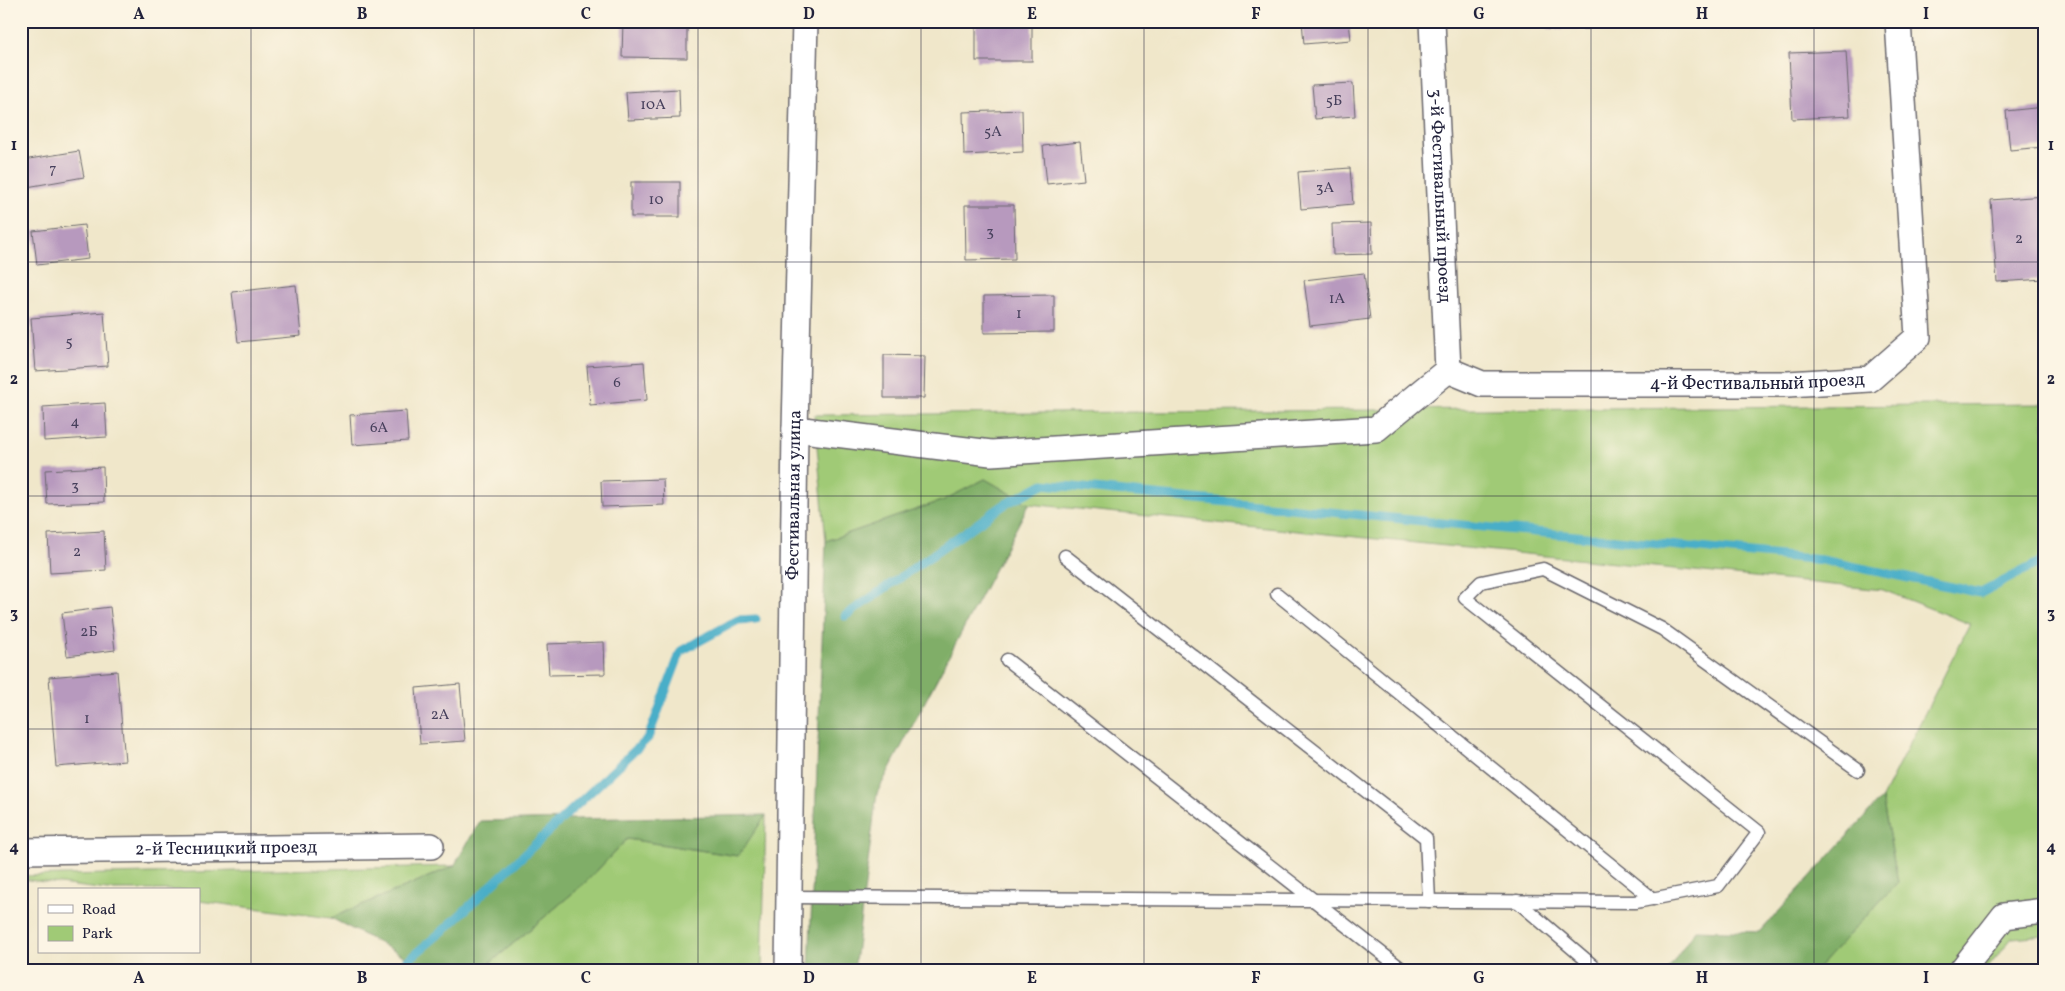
<svg xmlns="http://www.w3.org/2000/svg" width="2065" height="991" font-family="Vollkorn,serif">
<rect width="100%" height="100%" fill="#fcf5e5"/>
<filter id="ink" filterUnits="userSpaceOnUse"><feTurbulence type="fractalNoise" baseFrequency=".02" numOctaves="2"/><feDisplacementMap in="SourceGraphic" scale="10" xChannelSelector="R" yChannelSelector="G"/><feConvolveMatrix kernelMatrix="1 2 1 2 8 2 1 2 1" color-interpolation-filters="sRGB"/></filter>
<filter id="wash" filterUnits="userSpaceOnUse"><feTurbulence type="fractalNoise" baseFrequency=".0096" numOctaves="4" result="noise"/><feDisplacementMap in="SourceGraphic" scale="20" xChannelSelector="R" yChannelSelector="G"/><feGaussianBlur stdDeviation="1.12" result="paint"/><feColorMatrix in="noise" values="0 0 0 0 0 0 0 0 0 0 0 0 0 0 0 0 0 1.4 0 .05"/><feComposite in="paint" operator="in"/></filter>
<g filter="url(#wash)">
<rect width="100%" height="100%" fill="#f0e7ca"/>
<g fill="#a0ca76" stroke="#617658">
<path d="M 2044,404 L 2044,935 L 2012,938 L 1986,970 L 1816,970 L 1898,882 L 1882,798 L 1970,624 L 1883,590 L 1029,504 L 985,479 L 944,500 L 826,541 L 814,415 Z"/>
<path d="M 766,815 L 762,970 L 482,970 L 587,881 L 627,839 L 737,856 Z"/>
<path d="M 454,866 L 331,918 L 199,901 L 199,890 L 107,890 L 21,879 L 21,876 Z"/>
</g>
<g fill="#80ae67" stroke="#516851">
<path d="M 985,479 L 1029,504 L 877,793 L 854,970 L 809,970 L 826,541 L 944,500 Z"/>
<path d="M 1882,798 L 1898,882 L 1816,970 L 1668,970 L 1695,930 L 1760,932 Z"/>
<path d="M 766,815 L 738,856 L 627,839 L 587,881 L 482,970 L 431,970 L 331,918 L 454,866 L 480,821 Z"/>
</g>
<g fill="none" stroke-linecap="round" stroke-linejoin="round">
<g stroke="#48aec8" stroke-width="9">
<path d="M 845,616 L 1004,505 L 1043,484 L 1822,560 L 1981,593 L 2044,560"/>
<path d="M 396,970 L 445,929 L 648,738 L 681,651 L 738,620 L 756,619"/>
</g>
</g>
<g id="blocks">
<g fill="#b799be">
<path d="M 623,21 L 687,21 L 687,58 L 622,57 Z"/>
<rect x="976" y="21" width="56" height="40"/>
<path d="M 1302,21 L 1349,21 L 1351,40 L 1304,44 Z"/>
<rect x="1548" y="21" width="41" height="8"/>
<path d="M 1846,51 L 1850,116 L 1792,119 L 1789,53 Z"/>
<path d="M 1353,83 L 1355,116 L 1315,119 L 1312,85 Z"/>
<path d="M 679,89 L 680,118 L 628,120 L 626,92 Z"/>
<path d="M 2044,107 L 2044,147 L 2010,150 L 2006,111 Z"/>
<path d="M 1022,110 L 1023,152 L 964,155 L 963,112 Z"/>
<path d="M 1080,142 L 1084,180 L 1047,184 L 1043,146 Z"/>
<path d="M 79,151 L 84,177 L 27,187 L 23,160 Z"/>
<path d="M 1350,168 L 1353,204 L 1301,209 L 1298,172 Z"/>
<rect x="631" y="182" width="49" height="35"/>
<path d="M 2044,196 L 2044,279 L 1997,282 L 1991,200 Z"/>
<path d="M 965,205 L 1014,205 L 1015,259 L 966,260 Z"/>
<path d="M 1371,223 L 1372,254 L 1333,255 L 1332,224 Z"/>
<path d="M 84,225 L 88,259 L 37,265 L 33,231 Z"/>
<path d="M 1364,273 L 1370,319 L 1310,326 L 1304,280 Z"/>
<path d="M 296,285 L 301,336 L 238,342 L 232,292 Z"/>
<path d="M 1054,295 L 1054,332 L 984,333 L 984,296 Z"/>
<path d="M 104,312 L 108,366 L 35,371 L 31,318 Z"/>
<path d="M 884,355 L 925,356 L 924,398 L 884,398 Z"/>
<path d="M 644,362 L 647,400 L 590,405 L 587,366 Z"/>
<path d="M 105,403 L 107,437 L 44,441 L 43,407 Z"/>
<path d="M 406,411 L 408,441 L 352,445 L 350,415 Z"/>
<path d="M 103,467 L 104,502 L 47,504 L 45,470 Z"/>
<path d="M 663,479 L 664,505 L 602,507 L 601,481 Z"/>
<path d="M 104,531 L 106,570 L 50,573 L 48,534 Z"/>
<path d="M 110,607 L 115,650 L 67,656 L 62,613 Z"/>
<path d="M 604,642 L 605,674 L 549,675 L 547,644 Z"/>
<path d="M 117,671 L 125,761 L 56,767 L 49,677 Z"/>
<path d="M 460,684 L 465,741 L 420,744 L 416,688 Z"/>
</g>
</g>
</g>
<g filter="url(#ink)">
<use href="#blocks" fill-opacity="0" stroke="#6a676d" stroke-width="1"/>
<g fill="none" stroke-linecap="round" stroke-linejoin="round">
<g stroke="#6a676d" stroke-width="15">
<g id="service">
<path d="M 1065,556 L 1426,838 L 1429,901"/>
<path d="M 1277,594 L 1653,899"/>
<path d="M 1007,660 L 1403,970"/>
<path d="M 789,897 L 1636,902 L 1718,886 L 1759,832 L 1465,598 L 1481,582 L 1543,569 L 1662,629 L 1858,770"/>
<path d="M 1517,901 L 1598,970"/>
</g>
</g>
<g stroke="#6a676d" stroke-width="28">
<g id="minor">
<path id="s1" d="M 1432,21 L 1448,370"/>
<path id="s2" d="M 1448,370 L 1482,384 L 1788,384 L 1870,379 L 1918,337 L 1898,21"/>
<path d="M 795,429 L 991,453 L 1376,429 L 1448,370"/>
<path id="s3" d="M 21,851 L 431,846"/>
<path id="s4" d="M 788,970 L 795,429 L 805,21"/>
<path d="M 1962,970 L 2004,916 L 2044,911"/>
</g>
</g>
<use href="#service" stroke="#fff" stroke-width="12"/>
<use href="#minor" stroke="#fff" stroke-width="25"/>
</g>
</g>
<path fill="none" stroke="#22223b" stroke-width="1" stroke-opacity="0.55" d="M 251,21 L 251,970M 474,21 L 474,970M 698,21 L 698,970M 921,21 L 921,970M 1144,21 L 1144,970M 1368,21 L 1368,970M 1591,21 L 1591,970M 1814,21 L 1814,970M 21,262 L 2044,262M 21,496 L 2044,496M 21,729 L 2044,729"/>
<g text-anchor="middle" dominant-baseline="central" stroke-width="4" stroke-linejoin="round" paint-order="stroke">
<g font-size="15" fill="#47405c">
<text x="1334" y="101">5Б</text>
<text x="653" y="105">10А</text>
<text x="993" y="132">5А</text>
<text x="53" y="169">7</text>
<text x="1325" y="188">3А</text>
<text x="656" y="200">10</text>
<text x="990" y="232">3</text>
<text x="2019" y="239">2</text>
<text x="1337" y="299">1А</text>
<text x="1019" y="314">1</text>
<text x="69" y="342">5</text>
<text x="617" y="383">6</text>
<text x="75" y="422">4</text>
<text x="379" y="428">6А</text>
<text x="75" y="486">3</text>
<text x="77" y="552">2</text>
<text x="89" y="632">2Б</text>
<text x="440" y="715">2А</text>
<text x="87" y="719">1</text>
</g>
<g font-size="18" fill="#22223b" stroke="#fcf5e5">
<text stroke="none"><textPath href="#s1" startOffset="175">3-й Фестивальный проезд</textPath></text>
<text stroke="none"><textPath href="#s2" startOffset="312">4-й Фестивальный проезд</textPath></text>
<text stroke="none"><textPath href="#s4" startOffset="475">Фестивальная улица</textPath></text>
<text stroke="none"><textPath href="#s3" startOffset="205">2-й Тесницкий проезд</textPath></text>
</g>
</g>
<rect width="2065" height="991" fill="none" stroke="#fcf5e5" stroke-width="55"/>
<rect x="38" y="888" width="162" height="65" fill="#fcf5e5" stroke="#a5a1a1"/>
<rect x="48" y="905" width="25" height="8" fill="#ffffff" stroke="#a5a1a1"/>
<text x="82" y="914" font-size="15" fill="#22223b">Road</text>
<rect x="48" y="926" width="25" height="15" fill="#a0ca76" stroke="#a5a1a1"/>
<text x="82" y="938" font-size="15" fill="#22223b">Park</text>
<rect x="28" y="28" width="2010" height="936" fill="none" stroke="#22223b" stroke-width="2"/>
<g font-size="16" text-anchor="middle" font-weight="bold" fill="#22223b">
<text x="139" y="19">A</text>
<text x="362" y="19">B</text>
<text x="586" y="19">C</text>
<text x="809" y="19">D</text>
<text x="1032" y="19">E</text>
<text x="1256" y="19">F</text>
<text x="1479" y="19">G</text>
<text x="1702" y="19">H</text>
<text x="1926" y="19">I</text>
<text x="14" y="150">1</text>
<text x="2051" y="150">1</text>
<text x="14" y="384">2</text>
<text x="2051" y="384">2</text>
<text x="14" y="618">3</text>
<text x="2051" y="618">3</text>
<text x="14" y="852">4</text>
<text x="2051" y="852">4</text>
<text x="139" y="983">A</text>
<text x="362" y="983">B</text>
<text x="586" y="983">C</text>
<text x="809" y="983">D</text>
<text x="1032" y="983">E</text>
<text x="1256" y="983">F</text>
<text x="1479" y="983">G</text>
<text x="1702" y="983">H</text>
<text x="1926" y="983">I</text>
</g>
</svg>
